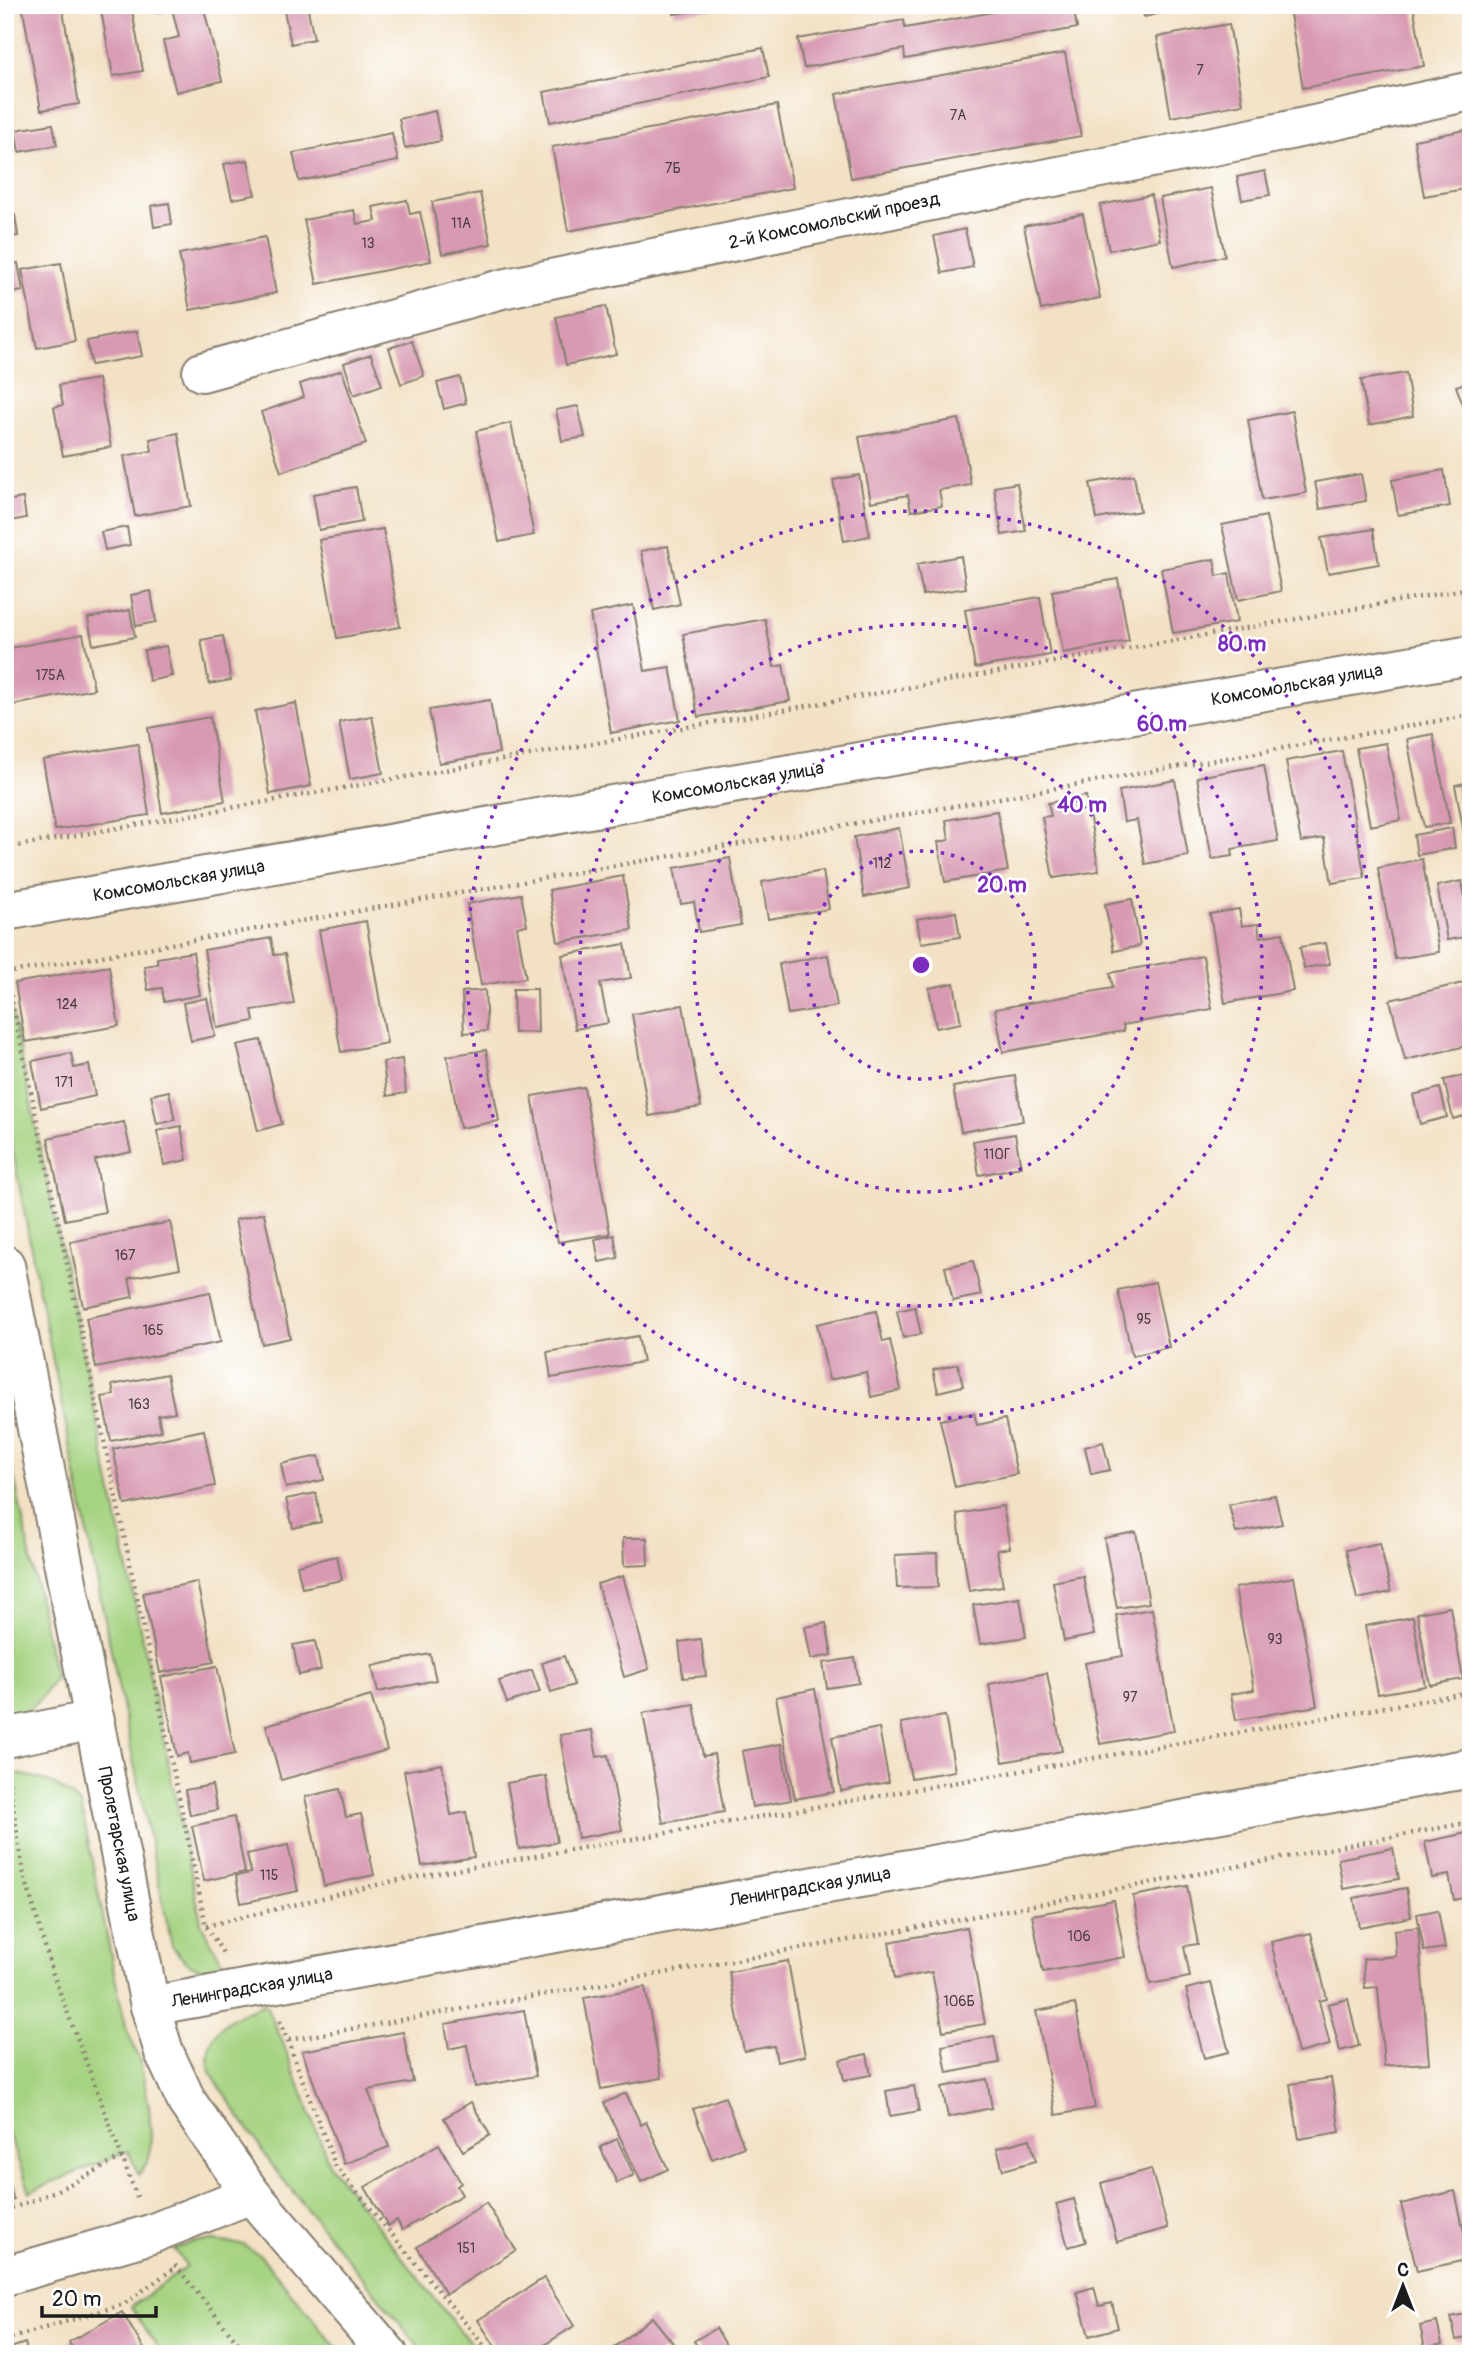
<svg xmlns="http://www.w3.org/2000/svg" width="1476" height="2359" font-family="Pangolin,sans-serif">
<rect width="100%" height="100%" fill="#fff"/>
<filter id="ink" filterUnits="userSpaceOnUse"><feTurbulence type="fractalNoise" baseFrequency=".0143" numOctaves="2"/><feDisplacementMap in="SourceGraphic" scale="14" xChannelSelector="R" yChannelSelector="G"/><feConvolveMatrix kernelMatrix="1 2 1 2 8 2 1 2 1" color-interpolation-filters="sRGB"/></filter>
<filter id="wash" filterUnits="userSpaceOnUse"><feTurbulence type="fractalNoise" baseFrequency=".00686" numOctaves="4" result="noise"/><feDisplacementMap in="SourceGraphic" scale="28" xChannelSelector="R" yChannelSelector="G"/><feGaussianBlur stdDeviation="1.57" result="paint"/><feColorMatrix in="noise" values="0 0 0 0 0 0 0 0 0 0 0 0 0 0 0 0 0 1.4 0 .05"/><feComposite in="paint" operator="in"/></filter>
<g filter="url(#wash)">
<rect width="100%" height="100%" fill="#f2e1c4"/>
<g fill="#a6d381" stroke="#61784e" stroke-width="2">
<path d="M 5,979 L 202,1926 L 227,1970 C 200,1971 189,1970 172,1946 L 127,1730 L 37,1281 L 5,1108 Z"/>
<path d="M 5,1432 L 55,1677 C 43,1698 31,1715 5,1719 Z"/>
<path d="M 5,1772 C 38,1777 58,1781 81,1805 L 116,1982 L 127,2030 L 140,2061 L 149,2107 L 151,2136 L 149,2159 L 139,2175 L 128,2151 L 30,2192 L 5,2126 Z"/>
<path d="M 265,2004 L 281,2038 L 330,2166 L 462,2333 L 481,2354 L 425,2354 L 276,2171 L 210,2072 C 200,2032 232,2015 265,2004 Z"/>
<path d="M 214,2241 L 244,2245 L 260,2255 L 342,2354 L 162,2354 L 131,2307 L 187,2266 L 174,2250 L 193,2242 Z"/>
</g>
<g id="blocks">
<g fill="#d89ab2">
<path d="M 22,5 L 62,5 L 79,104 L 41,110 Z"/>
<path d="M 100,5 L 131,5 L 143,71 L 113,76 Z"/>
<path d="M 155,5 L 203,5 L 222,81 L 176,92 L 163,41 L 179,37 L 172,9 L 157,13 Z"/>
<path d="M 307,5 L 314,39 L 291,44 L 283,6 Z"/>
<path d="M 673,5 L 723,5 L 723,7 L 674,14 Z"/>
<path d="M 1031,5 L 1073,5 L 1077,28 L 905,59 L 904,49 L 804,68 L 798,39 L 904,20 L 905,28 Z"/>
<path d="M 1141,5 L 1191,5 L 1191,6 L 1144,17 Z"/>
<path d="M 1342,5 L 1413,5 L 1424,66 L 1303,88 L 1290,14 Z"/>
<path d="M 1229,24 L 1243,104 L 1171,117 L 1157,37 Z"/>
<path d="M 763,48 L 769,77 L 550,122 L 544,92 Z"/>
<path d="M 1065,53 L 1081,136 L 851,178 L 836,94 Z"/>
<path d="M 777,105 L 793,188 L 568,231 L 552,147 Z"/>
<path d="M 435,111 L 441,141 L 405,148 L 399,119 Z"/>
<path d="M 53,124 L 57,145 L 19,152 L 15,130 Z"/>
<path d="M 1471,129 L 1471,188 L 1424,196 L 1414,140 Z"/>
<path d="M 392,133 L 398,161 L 299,181 L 293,153 Z"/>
<path d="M 248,160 L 255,195 L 232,199 L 224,164 Z"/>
<path d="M 1265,171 L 1270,195 L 1242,200 L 1237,177 Z"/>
<path d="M 1211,188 L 1225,256 L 1173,267 L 1160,198 Z"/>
<path d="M 480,193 L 491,244 L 442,254 L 432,202 Z"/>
<path d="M 1151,195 L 1160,240 L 1109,250 L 1100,205 Z"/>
<path d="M 407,200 L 410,214 L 420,212 L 431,261 L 317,284 L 304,220 L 354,210 L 357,224 L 376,221 L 373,207 Z"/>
<path d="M 169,203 L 172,224 L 154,227 L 151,206 Z"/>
<path d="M 1083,214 L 1100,298 L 1041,310 L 1024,226 Z"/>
<path d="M 15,215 L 18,236 L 5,238 L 5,217 Z"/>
<path d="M 965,229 L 973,267 L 942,273 L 934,236 Z"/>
<path d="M 265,237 L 276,293 L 190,310 L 179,254 Z"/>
<path d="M 18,263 L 23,291 L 5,294 L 5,265 Z"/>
<path d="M 61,263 L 75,341 L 37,348 L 22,270 Z"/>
<path d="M 606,306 L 616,354 L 566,365 L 556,317 Z"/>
<path d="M 137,331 L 142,356 L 91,365 L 87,341 Z"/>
<path d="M 412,341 L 424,376 L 401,384 L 389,348 Z"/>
<path d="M 371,354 L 382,385 L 354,395 L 344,363 Z"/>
<path d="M 342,370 L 366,444 L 281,472 L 261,412 L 304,397 L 300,384 Z"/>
<path d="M 1406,373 L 1413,416 L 1369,425 L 1361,380 Z"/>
<path d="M 460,377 L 466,403 L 444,409 L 437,383 Z"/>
<path d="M 98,379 L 111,447 L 63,456 L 54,407 L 63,405 L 59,385 Z"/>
<path d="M 1471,381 L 1471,424 L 1470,424 L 1456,386 Z"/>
<path d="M 578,406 L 585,437 L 562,441 L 556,410 Z"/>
<path d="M 1292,411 L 1306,493 L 1262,500 L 1248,420 Z"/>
<path d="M 959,419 L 971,485 L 939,490 L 942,506 L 911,511 L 908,495 L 871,502 L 859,437 Z"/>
<path d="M 511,423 L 534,535 L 499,542 L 476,431 Z"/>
<path d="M 178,433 L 191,506 L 135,516 L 124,456 L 152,451 L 150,439 Z"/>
<path d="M 1444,470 L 1450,506 L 1398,515 L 1392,480 Z"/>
<path d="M 1361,474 L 1366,501 L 1320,509 L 1315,482 Z"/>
<path d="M 859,475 L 870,536 L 844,541 L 833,480 Z"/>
<path d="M 1134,475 L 1140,511 L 1097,519 L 1090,483 Z"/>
<path d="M 1017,483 L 1026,531 L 1002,535 L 994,487 Z"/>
<path d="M 356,487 L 362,522 L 319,530 L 313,494 Z"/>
<path d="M 23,498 L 26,518 L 5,522 L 5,501 Z"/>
<path d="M 1266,516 L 1281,591 L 1238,600 L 1222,525 Z"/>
<path d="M 127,527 L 130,545 L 105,550 L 101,532 Z"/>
<path d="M 383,529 L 400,627 L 337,638 L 319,540 Z"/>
<path d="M 1373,529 L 1379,564 L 1328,573 L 1321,538 Z"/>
<path d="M 668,546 L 680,604 L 654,610 L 641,551 Z"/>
<path d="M 961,556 L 966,588 L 923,595 L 917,564 Z"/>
<path d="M 1214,559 L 1217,576 L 1229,573 L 1237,622 L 1173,633 L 1161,569 Z"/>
<path d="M 1118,579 L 1129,641 L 1063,653 L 1052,591 Z"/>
<path d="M 151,591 L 156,622 L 136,626 L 131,595 Z"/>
<path d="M 1040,597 L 1050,655 L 975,668 L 965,610 Z"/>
<path d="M 633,605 L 645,671 L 670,667 L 680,720 L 611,733 L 590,614 Z"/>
<path d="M 130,610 L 135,637 L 93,645 L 88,618 Z"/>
<path d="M 765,619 L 774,667 L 783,665 L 790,701 L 698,717 L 683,634 Z"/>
<path d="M 83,634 L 94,689 L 14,705 L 5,660 L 5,649 Z"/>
<path d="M 223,636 L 231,680 L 209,684 L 201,640 Z"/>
<path d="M 166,646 L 172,676 L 149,681 L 144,650 Z"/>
<path d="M 490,700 L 499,753 L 439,763 L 429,710 Z"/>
<path d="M 296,703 L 311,786 L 270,794 L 255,711 Z"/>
<path d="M 372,716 L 383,773 L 350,779 L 339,722 Z"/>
<path d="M 210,717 L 225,801 L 162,813 L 148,728 Z"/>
<path d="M 1433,734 L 1450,823 L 1424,827 L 1407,739 Z"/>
<path d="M 1386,743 L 1401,820 L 1370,826 L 1356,748 Z"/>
<path d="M 138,744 L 149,815 L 55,830 L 43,760 Z"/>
<path d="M 1342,751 L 1365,878 L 1332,883 L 1324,838 L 1301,842 L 1286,761 Z"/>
<path d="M 1264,765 L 1278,841 L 1232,849 L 1233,856 L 1212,859 L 1197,777 Z"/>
<path d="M 1175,780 L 1188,856 L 1145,864 L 1137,820 L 1124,822 L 1119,791 Z"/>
<path d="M 1471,782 L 1471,860 L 1469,860 L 1455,785 Z"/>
<path d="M 1086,796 L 1099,871 L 1053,878 L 1042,817 L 1051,816 L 1048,803 Z"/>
<path d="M 997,811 L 1008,871 L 945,882 L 938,842 L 949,840 L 946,820 Z"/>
<path d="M 899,828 L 910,888 L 864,897 L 854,837 Z"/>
<path d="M 1452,828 L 1455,848 L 1417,855 L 1414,835 Z"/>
<path d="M 730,858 L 741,925 L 699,932 L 694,902 L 681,904 L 674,868 Z"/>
<path d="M 1422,859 L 1439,952 L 1395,959 L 1378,868 Z"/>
<path d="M 823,871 L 829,909 L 768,919 L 762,882 Z"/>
<path d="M 623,876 L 632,930 L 558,942 L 549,890 Z"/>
<path d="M 1462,881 L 1471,936 L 1447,940 L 1437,886 Z"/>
<path d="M 521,894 L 527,925 L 517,927 L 526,978 L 481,985 L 467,904 Z"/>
<path d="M 1132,899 L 1140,946 L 1114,951 L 1105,904 Z"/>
<path d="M 1239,909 L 1242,926 L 1258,924 L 1260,937 L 1283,933 L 1293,991 L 1225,1003 L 1210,914 Z"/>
<path d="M 956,912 L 960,937 L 921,943 L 917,919 Z"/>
<path d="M 366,921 L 387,1043 L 341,1052 L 319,930 Z"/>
<path d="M 271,938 L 274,955 L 285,954 L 294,1004 L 252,1010 L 254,1021 L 217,1028 L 204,950 Z"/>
<path d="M 1326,943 L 1330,964 L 1304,968 L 1300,947 Z"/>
<path d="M 625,944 L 631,978 L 600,983 L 608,1023 L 575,1029 L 562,955 Z"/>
<path d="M 193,952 L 200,995 L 164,1002 L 162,988 L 148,990 L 144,966 L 157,964 L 157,958 Z"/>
<path d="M 828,955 L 837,1006 L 788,1014 L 779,964 Z"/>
<path d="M 1203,956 L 1212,1009 L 1123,1025 L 1124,1031 L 1003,1052 L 995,1009 L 1113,988 L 1110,973 Z"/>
<path d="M 109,966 L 119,1026 L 25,1042 L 15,983 Z"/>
<path d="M 1471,981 L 1471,1045 L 1405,1060 L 1390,1000 Z"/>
<path d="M 954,983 L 961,1023 L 936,1028 L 929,988 Z"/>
<path d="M 513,989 L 537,989 L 538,1032 L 514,1033 Z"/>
<path d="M 485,990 L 487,1031 L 464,1033 L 462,992 Z"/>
<path d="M 207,998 L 215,1036 L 191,1041 L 183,1003 Z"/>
<path d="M 683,1005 L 701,1107 L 649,1116 L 632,1014 Z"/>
<path d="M 261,1040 L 282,1124 L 258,1131 L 237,1045 Z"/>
<path d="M 486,1050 L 499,1121 L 460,1128 L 447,1056 Z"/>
<path d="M 71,1053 L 74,1068 L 89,1065 L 95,1096 L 41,1108 L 32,1061 Z"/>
<path d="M 402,1059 L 406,1093 L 387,1096 L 383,1062 Z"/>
<path d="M 1467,1075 L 1471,1091 L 1471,1114 L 1453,1119 L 1444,1080 Z"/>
<path d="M 1015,1076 L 1023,1121 L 961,1132 L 953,1087 Z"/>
<path d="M 584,1087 L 610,1234 L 558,1242 L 532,1096 Z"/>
<path d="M 1440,1088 L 1447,1117 L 1420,1124 L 1413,1095 Z"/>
<path d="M 169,1091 L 175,1120 L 157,1124 L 151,1095 Z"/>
<path d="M 124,1122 L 131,1152 L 95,1160 L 105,1212 L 65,1220 L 48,1138 Z"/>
<path d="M 181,1126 L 187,1160 L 164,1165 L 157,1131 Z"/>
<path d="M 1015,1134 L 1021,1167 L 979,1175 L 973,1141 Z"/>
<path d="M 264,1213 L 290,1338 L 262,1344 L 235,1220 Z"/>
<path d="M 170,1222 L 180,1268 L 129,1278 L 133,1297 L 83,1307 L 70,1242 Z"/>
<path d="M 614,1235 L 618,1258 L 599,1262 L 595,1239 Z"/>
<path d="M 973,1261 L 981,1295 L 953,1301 L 945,1267 Z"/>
<path d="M 1155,1282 L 1169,1347 L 1132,1356 L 1118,1290 Z"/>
<path d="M 210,1292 L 221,1342 L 96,1368 L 86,1318 Z"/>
<path d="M 915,1307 L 921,1334 L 903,1338 L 897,1311 Z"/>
<path d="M 876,1311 L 883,1342 L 890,1340 L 901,1390 L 871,1397 L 866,1372 L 829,1380 L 817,1324 Z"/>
<path d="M 638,1336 L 643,1362 L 551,1378 L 547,1352 Z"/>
<path d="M 958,1364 L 963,1386 L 938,1392 L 933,1370 Z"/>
<path d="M 167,1374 L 175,1412 L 158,1415 L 161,1431 L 111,1441 L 102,1397 L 114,1395 L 112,1385 Z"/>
<path d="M 974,1413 L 977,1425 L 1005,1419 L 1017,1474 L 955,1487 L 940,1420 Z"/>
<path d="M 204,1430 L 215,1486 L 125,1505 L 113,1449 Z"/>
<path d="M 1103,1442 L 1110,1470 L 1091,1474 L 1085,1447 Z"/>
<path d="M 319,1456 L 324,1480 L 286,1488 L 281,1464 Z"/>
<path d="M 316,1493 L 321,1522 L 293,1528 L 286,1499 Z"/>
<path d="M 1275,1495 L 1282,1524 L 1236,1533 L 1229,1505 Z"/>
<path d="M 1003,1506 L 1010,1548 L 997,1550 L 1003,1586 L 969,1591 L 957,1514 Z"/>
<path d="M 1136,1532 L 1149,1603 L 1117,1608 L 1104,1538 Z"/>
<path d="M 623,1538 L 647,1538 L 648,1565 L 624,1566 Z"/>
<path d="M 1380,1543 L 1391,1592 L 1357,1599 L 1346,1550 Z"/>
<path d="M 937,1553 L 938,1587 L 897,1588 L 895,1555 Z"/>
<path d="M 337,1556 L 342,1580 L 302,1588 L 297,1565 Z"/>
<path d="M 623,1576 L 649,1669 L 624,1677 L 597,1584 Z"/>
<path d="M 1083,1576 L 1094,1635 L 1064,1641 L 1053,1582 Z"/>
<path d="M 1294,1577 L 1317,1706 L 1236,1720 L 1231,1694 L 1254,1690 L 1235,1588 Z"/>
<path d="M 197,1582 L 214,1662 L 160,1673 L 143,1593 Z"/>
<path d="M 1020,1598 L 1026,1637 L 980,1644 L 973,1605 Z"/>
<path d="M 1450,1607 L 1463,1679 L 1430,1685 L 1417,1613 Z"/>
<path d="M 1152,1609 L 1174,1731 L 1100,1744 L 1085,1663 L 1123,1656 L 1116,1615 Z"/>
<path d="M 1413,1617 L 1425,1686 L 1378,1694 L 1365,1626 Z"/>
<path d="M 826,1623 L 832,1655 L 811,1659 L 805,1627 Z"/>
<path d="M 701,1639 L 706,1676 L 683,1678 L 679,1642 Z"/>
<path d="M 315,1641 L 321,1670 L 299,1675 L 293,1645 Z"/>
<path d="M 430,1654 L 436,1680 L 378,1692 L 372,1666 Z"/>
<path d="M 564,1656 L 574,1685 L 551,1692 L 542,1663 Z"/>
<path d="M 855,1658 L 859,1683 L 827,1688 L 823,1663 Z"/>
<path d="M 217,1666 L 235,1754 L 190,1763 L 188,1753 L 177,1756 L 161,1677 Z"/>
<path d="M 532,1670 L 540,1692 L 507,1703 L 499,1681 Z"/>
<path d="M 1047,1673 L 1062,1751 L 1003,1762 L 989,1684 Z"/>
<path d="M 815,1689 L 834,1792 L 795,1799 L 776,1697 Z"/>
<path d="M 371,1696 L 387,1750 L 281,1780 L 266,1725 Z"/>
<path d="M 694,1704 L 703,1756 L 714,1754 L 724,1812 L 663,1823 L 643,1713 Z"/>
<path d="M 945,1716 L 955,1771 L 911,1778 L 901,1723 Z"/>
<path d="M 879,1728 L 889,1782 L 841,1791 L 832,1737 Z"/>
<path d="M 592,1730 L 597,1757 L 608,1755 L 622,1830 L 578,1838 L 560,1735 Z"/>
<path d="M 781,1744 L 791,1800 L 752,1807 L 742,1751 Z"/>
<path d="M 442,1764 L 451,1815 L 466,1812 L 474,1857 L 422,1866 L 404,1771 Z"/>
<path d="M 546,1776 L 557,1842 L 519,1849 L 507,1783 Z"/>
<path d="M 212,1785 L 217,1810 L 190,1815 L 185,1790 Z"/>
<path d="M 340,1789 L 346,1817 L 361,1814 L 374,1875 L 324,1886 L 305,1797 Z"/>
<path d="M 234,1817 L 245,1872 L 204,1881 L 192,1826 Z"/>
<path d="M 1471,1832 L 1471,1896 L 1454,1900 L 1449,1875 L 1432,1878 L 1425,1842 Z"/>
<path d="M 288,1845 L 298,1891 L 241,1903 L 236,1876 L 251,1873 L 247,1854 Z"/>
<path d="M 1393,1848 L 1399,1879 L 1343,1889 L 1338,1859 Z"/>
<path d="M 1187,1886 L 1198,1944 L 1184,1946 L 1190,1977 L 1150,1984 L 1133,1896 Z"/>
<path d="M 1406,1888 L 1411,1917 L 1359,1927 L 1354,1898 Z"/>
<path d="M 1114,1900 L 1125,1957 L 1043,1972 L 1032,1915 Z"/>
<path d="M 1438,1910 L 1445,1948 L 1424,1951 L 1417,1914 Z"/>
<path d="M 967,1927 L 985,2024 L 943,2031 L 932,1972 L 895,1979 L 889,1942 Z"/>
<path d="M 1418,1927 L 1429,2063 L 1384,2066 L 1378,1987 L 1365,1988 L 1363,1959 L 1396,1956 L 1394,1930 Z"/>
<path d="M 1311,1933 L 1327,1999 L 1319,2001 L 1330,2045 L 1298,2053 L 1271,1942 Z"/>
<path d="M 788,1961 L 805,2056 L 777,2062 L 774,2046 L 744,2051 L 729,1972 Z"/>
<path d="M 1211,1983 L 1229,2052 L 1204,2058 L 1186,1989 Z"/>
<path d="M 645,1987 L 662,2078 L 601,2089 L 584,1998 Z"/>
<path d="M 1348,1999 L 1359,2046 L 1340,2051 L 1328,2004 Z"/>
<path d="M 1075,2004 L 1095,2108 L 1056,2115 L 1036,2011 Z"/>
<path d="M 524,2010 L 536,2076 L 475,2087 L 467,2045 L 449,2049 L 445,2024 Z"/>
<path d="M 403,2032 L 413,2082 L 368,2090 L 389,2147 L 344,2164 L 302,2051 Z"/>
<path d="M 994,2036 L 999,2063 L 947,2073 L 942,2046 Z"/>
<path d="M 867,2054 L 871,2075 L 844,2080 L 840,2060 Z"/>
<path d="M 1331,2078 L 1340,2132 L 1299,2139 L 1290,2084 Z"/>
<path d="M 987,2079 L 992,2108 L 948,2117 L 942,2087 Z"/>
<path d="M 914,2086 L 919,2111 L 890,2116 L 886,2091 Z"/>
<path d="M 626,2093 L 641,2125 L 646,2122 L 668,2169 L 641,2182 L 604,2103 Z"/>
<path d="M 725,2097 L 744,2147 L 712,2159 L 693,2109 Z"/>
<path d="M 471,2102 L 490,2135 L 463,2151 L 444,2118 Z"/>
<path d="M 617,2139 L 634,2175 L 617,2183 L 600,2147 Z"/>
<path d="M 1030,2139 L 1036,2161 L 1003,2170 L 997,2148 Z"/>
<path d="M 439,2144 L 461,2183 L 457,2186 L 462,2195 L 402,2230 L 397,2220 L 388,2226 L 365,2187 Z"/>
<path d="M 1151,2169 L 1168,2228 L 1117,2242 L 1101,2183 Z"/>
<path d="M 5,2171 L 14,2200 L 5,2202 Z"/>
<path d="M 1455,2191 L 1470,2259 L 1417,2271 L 1401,2204 Z"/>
<path d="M 1074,2199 L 1086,2242 L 1068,2247 L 1056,2204 Z"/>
<path d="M 486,2203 L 516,2250 L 446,2294 L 417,2247 Z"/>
<path d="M 544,2278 L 574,2326 L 530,2354 L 500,2354 L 478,2320 Z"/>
<path d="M 1094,2287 L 1099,2306 L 1112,2303 L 1118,2328 L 1089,2336 L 1077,2292 Z"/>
<path d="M 122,2312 L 147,2354 L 76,2354 L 69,2342 Z"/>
<path d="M 1471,2313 L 1471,2337 L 1456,2340 L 1451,2317 Z"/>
<path d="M 652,2317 L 673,2343 L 659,2354 L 606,2354 Z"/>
<path d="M 1437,2322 L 1442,2344 L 1425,2348 L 1420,2326 Z"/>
<path d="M 716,2328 L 726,2345 L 712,2354 L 702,2354 L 694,2341 Z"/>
<path d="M 25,2343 L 28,2354 L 5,2354 L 5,2350 Z"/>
</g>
</g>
</g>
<g filter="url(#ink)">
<use href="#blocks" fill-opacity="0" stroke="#877e70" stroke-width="2"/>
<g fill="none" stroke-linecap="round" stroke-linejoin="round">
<g stroke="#877e70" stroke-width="42">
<g id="minor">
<path d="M 202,372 L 502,289 L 961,195 L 1244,140 L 1471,91"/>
<path d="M 5,911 L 1471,655"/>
<path d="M 5,1738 L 95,1720"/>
<path d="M 150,2006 L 1471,1768"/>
<path d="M 5,2276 L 151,2234 L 251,2194"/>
</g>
</g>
<g stroke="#877e70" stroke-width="42">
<path id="primary" d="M 5,1265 L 150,2006 L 164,2052 L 187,2102 L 251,2194 L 388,2354"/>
</g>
<g stroke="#877e70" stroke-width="4.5" stroke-dasharray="2 5" stroke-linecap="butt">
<path d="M 5,848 L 1471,588"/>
<path d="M 5,968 L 206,1926 L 223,1953"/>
<path d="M 6,973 L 1471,715"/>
<path d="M 8,1775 L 23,1871 L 53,1974 L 137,2197"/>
<path d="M 206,1926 L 393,1881 L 1471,1692"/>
<path d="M 280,2021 L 336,2167 L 491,2354"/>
<path d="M 289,2040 L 860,1938 L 1471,1822"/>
<path d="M 5,2210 C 46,2198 85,2177 122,2157"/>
<path d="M 175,2265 L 247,2354"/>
<path d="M 5,2340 L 124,2304 L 173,2269"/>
</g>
<use href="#minor" stroke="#fff" stroke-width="38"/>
<use href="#primary" stroke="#fff" stroke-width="38"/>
</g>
</g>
<g fill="none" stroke="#7b2cbf" stroke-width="3.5" stroke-dasharray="3.5 7">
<circle cx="921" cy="965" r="114"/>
<circle cx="921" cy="965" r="227"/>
<circle cx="921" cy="965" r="341"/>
<circle cx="921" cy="965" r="454"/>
</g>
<g text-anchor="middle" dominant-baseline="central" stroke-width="5" stroke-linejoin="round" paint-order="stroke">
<g font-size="14" fill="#4b3c42">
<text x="1200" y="70">7</text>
<text x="958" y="115">7А</text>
<text x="673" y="168">7Б</text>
<text x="461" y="223">11А</text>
<text x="368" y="243">13</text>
<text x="50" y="675">175А</text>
<text x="882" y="863">112</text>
<text x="67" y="1004">124</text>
<text x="64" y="1082">171</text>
<text x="997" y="1154">110Г</text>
<text x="125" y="1255">167</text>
<text x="1144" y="1319">95</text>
<text x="153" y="1330">165</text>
<text x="139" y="1404">163</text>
<text x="1275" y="1639">93</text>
<text x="1130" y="1697">97</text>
<text x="269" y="1875">115</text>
<text x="1079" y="1936">106</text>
<text x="959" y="2001">106Б</text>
<text x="466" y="2248">151</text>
</g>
<g font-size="18" fill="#1c1c1c" stroke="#fff">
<text transform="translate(834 221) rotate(-12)">2-й Комсомольский проезд</text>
<text transform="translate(1297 685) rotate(-10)">Комсомольская улица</text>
<text transform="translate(738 783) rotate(-10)">Комсомольская улица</text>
<text transform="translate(179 881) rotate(-10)">Комсомольская улица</text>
<text transform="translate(119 1844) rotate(79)">Пролетарская улица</text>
<text transform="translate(810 1887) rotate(-10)">Ленинградская улица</text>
<text transform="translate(252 1988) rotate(-10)">Ленинградская улица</text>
</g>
</g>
<circle cx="921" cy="965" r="10" fill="#7b2cbf" stroke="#fff" stroke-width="3.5"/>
<g font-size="21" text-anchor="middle" font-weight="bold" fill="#7b2cbf" stroke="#fff" stroke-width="5" stroke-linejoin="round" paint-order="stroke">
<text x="1242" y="651">80 m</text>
<text x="1162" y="731">60 m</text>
<text x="1082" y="812">40 m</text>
<text x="1002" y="892">20 m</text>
</g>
<rect width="1476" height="2359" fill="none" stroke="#fff" stroke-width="28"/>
<g transform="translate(1403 2286)" stroke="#ffffff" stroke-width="5" paint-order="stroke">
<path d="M0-5L12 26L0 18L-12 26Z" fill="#1c1c1c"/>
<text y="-10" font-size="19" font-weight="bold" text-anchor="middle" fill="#1c1c1c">С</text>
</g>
<path d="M42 2306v10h114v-10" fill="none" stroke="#1c1c1c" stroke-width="3.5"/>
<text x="52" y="2306" font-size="21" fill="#1c1c1c" stroke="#ffffff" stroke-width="5" paint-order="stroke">20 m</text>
</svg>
